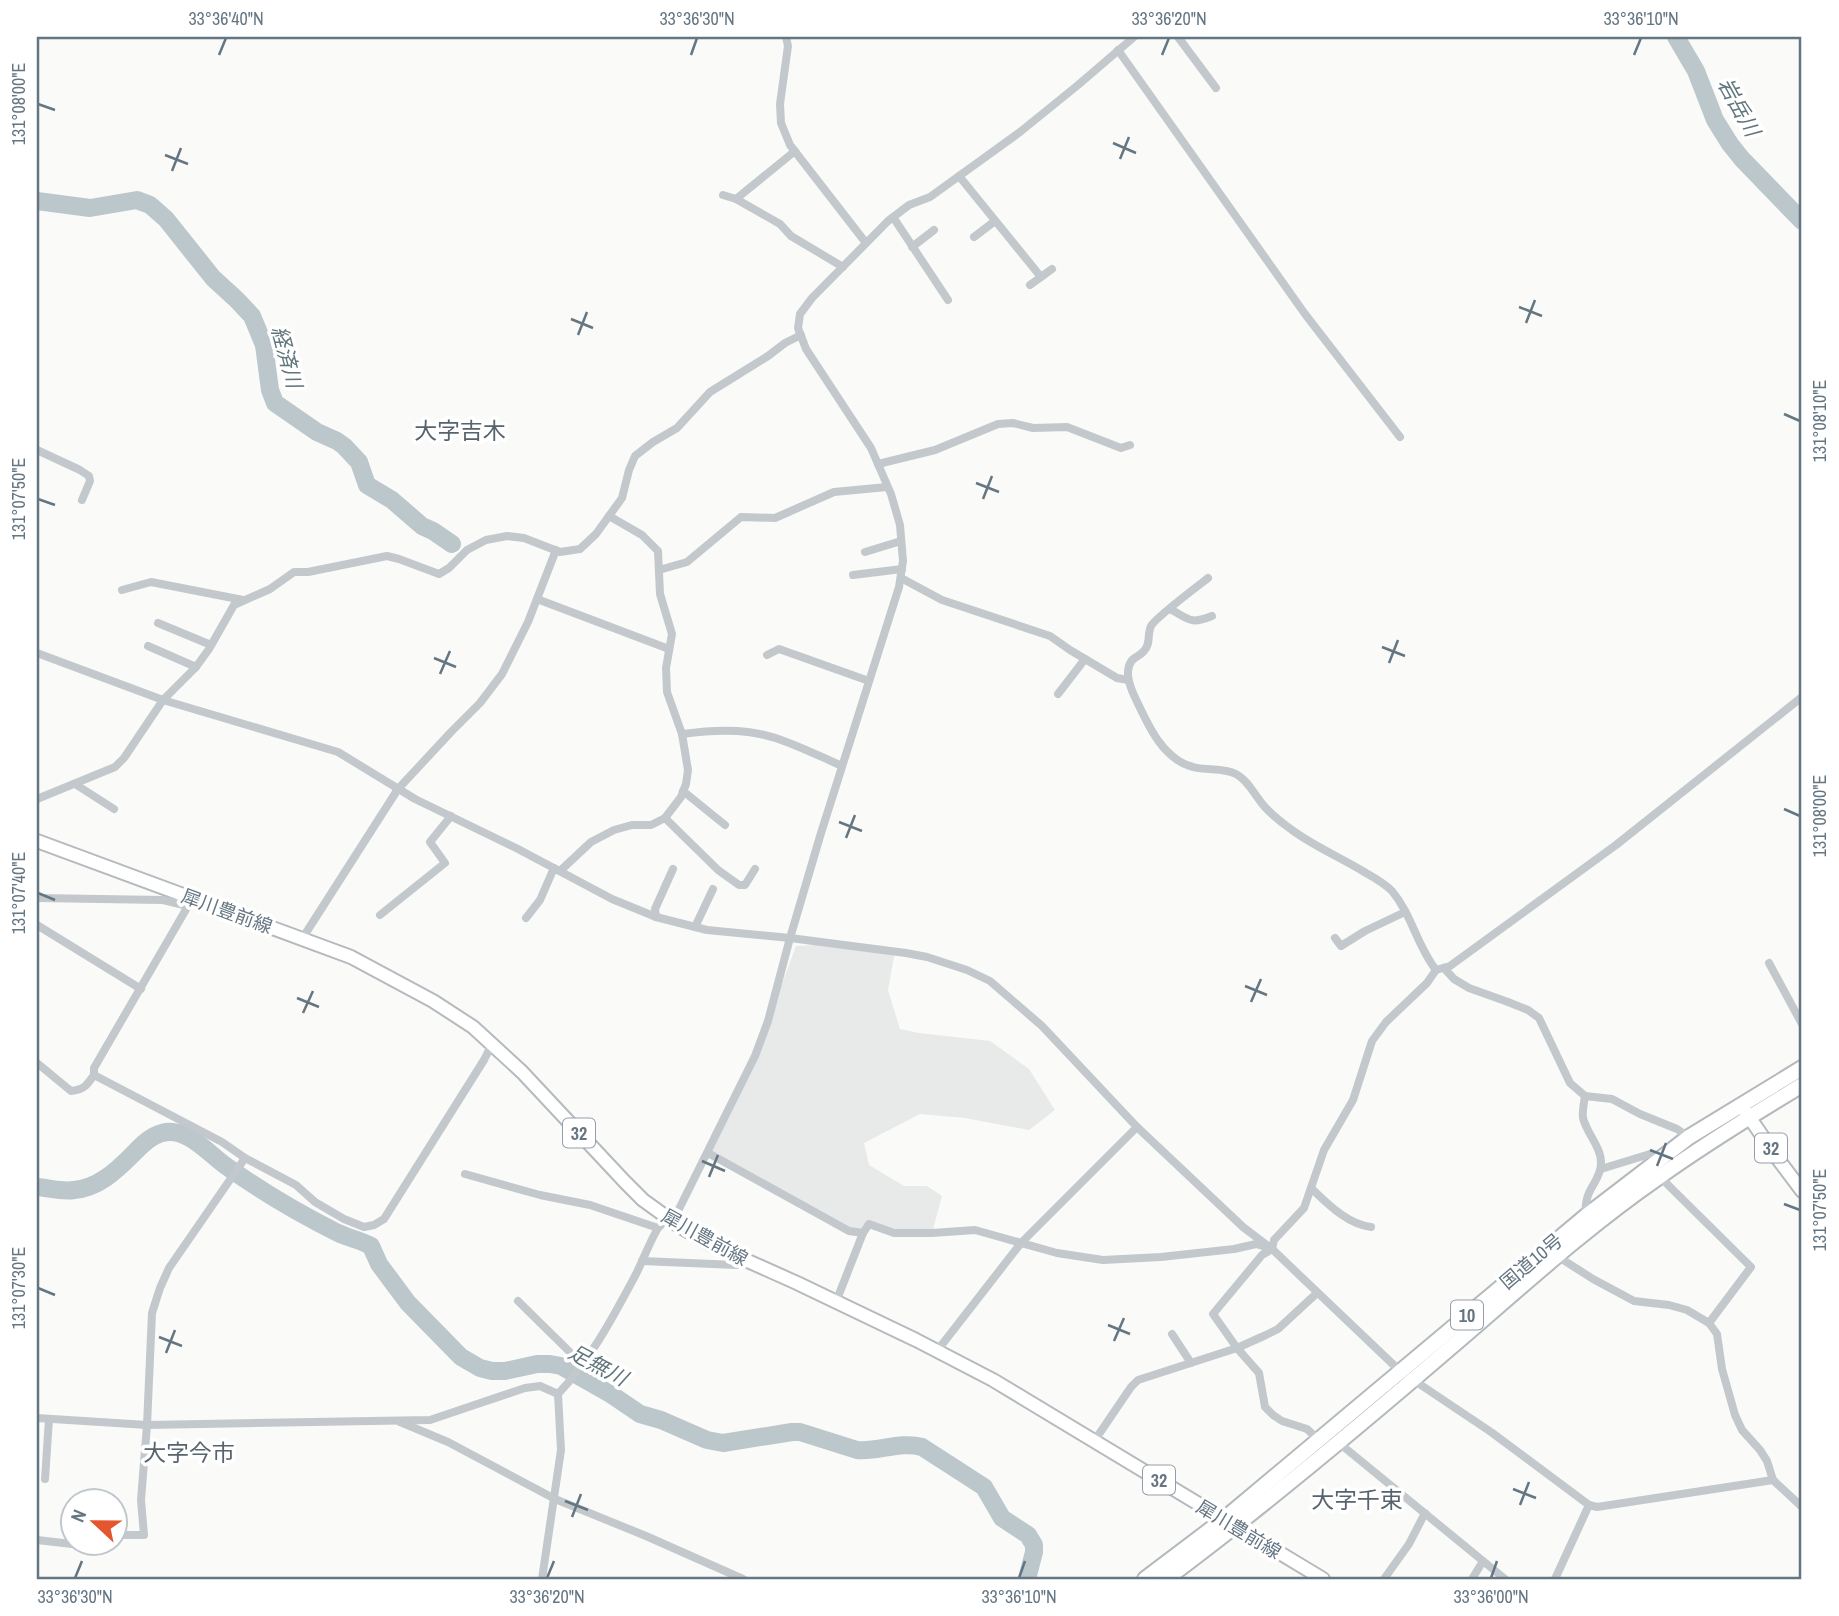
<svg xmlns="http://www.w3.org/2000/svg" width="1839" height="1616" font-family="'Archivo Narrow','Noto Sans JP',sans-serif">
<rect width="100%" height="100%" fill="#fafaf8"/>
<path fill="#e8e9e9" d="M 833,944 L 895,951 L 888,990 L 900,1029 L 919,1033 L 990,1041 L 1029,1069 L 1055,1110 L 1029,1130 L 965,1118 L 920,1114 L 864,1143 L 869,1165 L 904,1186 L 927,1186 L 942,1196 L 932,1233 L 894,1233 L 869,1224 L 863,1233 L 849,1231 L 708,1153 L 768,1021 L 796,946 Z"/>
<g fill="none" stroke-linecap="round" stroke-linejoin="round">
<g stroke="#bbc7cb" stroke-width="18">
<path d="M 1676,37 L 1696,71 L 1715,120 L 1730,144 L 1742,159 L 1802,221"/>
<path d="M 37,201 L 90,208 L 137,200 L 150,205 L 166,219 L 213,278 L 237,300 L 252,316 L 264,345 L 270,390 L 275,403 L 317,432 L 337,441 L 344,446 L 359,462 L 367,485 L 392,500 L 422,526 L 433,531 L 452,544"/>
<path d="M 37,1187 C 49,1188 62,1192 74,1190 C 98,1188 116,1171 132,1155 C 141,1146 150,1136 162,1133 C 186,1126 208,1153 226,1166 C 261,1191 298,1213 336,1232 C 348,1238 360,1240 371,1246 L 379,1264 L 408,1303 L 461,1357 L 480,1368 L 492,1371 L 505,1371 L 537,1364 L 550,1364 L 561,1366 L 612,1395 L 640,1414 L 661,1420 L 707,1440 L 723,1443 L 792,1432 L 800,1432 L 857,1450 C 879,1452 900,1441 922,1447 L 984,1487 L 1002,1518 L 1028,1535 L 1034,1545 L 1034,1552 L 1027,1579"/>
</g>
<g stroke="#b5babe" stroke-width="16">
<g id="primary">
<path d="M 37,841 L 351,957 L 433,1001 L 473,1027 L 522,1072 L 625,1182 L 643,1200 L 679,1226 L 712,1245 L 797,1283 L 916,1340 L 993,1380 L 1323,1579"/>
<path d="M 1745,1111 L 1778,1159 L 1802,1191"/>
</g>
</g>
<g stroke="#b4b9bd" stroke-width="18">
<g id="trunk">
<path d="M 1145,1579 L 1223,1520 L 1586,1216 L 1689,1137 L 1802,1068"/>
<path d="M 1166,1579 C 1264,1506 1357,1428 1450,1348 C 1518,1290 1585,1228 1659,1177 C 1705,1144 1754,1114 1802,1085"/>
</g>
</g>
<g stroke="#c3c8cc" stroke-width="8">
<path d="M 786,37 L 788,46 L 780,104 L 781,123 L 790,145 L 866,243"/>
<path d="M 1178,37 L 1216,88"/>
<path d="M 1118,50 L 1305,314 L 1400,437"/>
<path d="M 959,176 L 1041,277"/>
<path d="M 723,195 L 736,199 L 795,151"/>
<path d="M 736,199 L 780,224 L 791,236 L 843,267"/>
<path d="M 893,217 L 948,300"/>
<path d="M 974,237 L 995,221"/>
<path d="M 912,247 L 934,230"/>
<path d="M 1030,285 L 1052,269"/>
<path d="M 37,450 L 80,470 L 89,476 L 90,481 L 82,500"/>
<path d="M 878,464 L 935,450 L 998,424 L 1013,423 L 1033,428 L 1067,427 L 1121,448 L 1130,445"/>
<path d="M 865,552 L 901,541"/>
<path d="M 659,570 L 687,562 L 741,517 L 775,518 L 834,492 L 887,487"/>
<path d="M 853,575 L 902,569"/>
<path d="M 901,578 L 942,600 L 1050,636 L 1070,650 L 1117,678 L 1128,680"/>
<path d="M 1208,578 C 1199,585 1155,618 1151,626 C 1147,634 1151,644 1144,651 C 1137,659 1130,656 1128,671 C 1127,685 1138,703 1144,716 C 1153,734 1162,750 1179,761 C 1199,774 1219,765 1236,774 C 1248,780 1255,796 1264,806 C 1272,815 1282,823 1292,830 C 1315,847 1342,858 1366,873 C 1375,878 1385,884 1392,891 C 1412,915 1417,946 1436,970"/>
<path d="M 122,590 L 151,582 L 243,600"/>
<path d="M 537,599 L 669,649"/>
<path d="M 1170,609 C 1189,619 1190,625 1212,616"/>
<path d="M 158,623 L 211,645"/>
<path d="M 148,646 L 196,667"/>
<path d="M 37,653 L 163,700 L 338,752 L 415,799 L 518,849 L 612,899 L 656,917 L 707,930 L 790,938 L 906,953 L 927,957 L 967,970 L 990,981 L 1042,1026 L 1137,1127 L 1243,1227 L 1272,1249 L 1400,1371 L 1491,1432 L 1589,1505 L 1597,1507 L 1773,1480"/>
<path d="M 767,655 L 779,649 L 869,681"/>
<path d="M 1058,694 L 1085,659"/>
<path d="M 682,734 C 704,731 726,729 748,732 C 781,736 812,753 842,766"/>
<path d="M 75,784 L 114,809"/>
<path d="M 683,791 L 725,825"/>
<path d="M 37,799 L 115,767 L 124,758 L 163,700 L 196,667 L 209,649 L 234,605 L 270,589 L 294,572 L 308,572 L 387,556 L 399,559 L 439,574 L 449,568 L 467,550 L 486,540 L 507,536 L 524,538 L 560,552 L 580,549 L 596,534 L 622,498 L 629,470 L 635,456 L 653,442 L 677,428 L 710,392 L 768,356 L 785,343 L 801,335"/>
<path d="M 665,818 L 718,870 L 739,885 L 745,885 L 755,869"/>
<path d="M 560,871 L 591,842 L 614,830 L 632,825 L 651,825 L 665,818 L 681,797 L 686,784 L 688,770 L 682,734 L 667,692 L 666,668 L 672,634 L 660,594 L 658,551 L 642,535 L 609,516"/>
<path d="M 37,898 L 163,900 L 188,906"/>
<path d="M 194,899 L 188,906 L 94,1068 L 94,1075 L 222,1142 L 245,1158 L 296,1185 L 315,1202 L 344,1219 L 364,1227 L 374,1225 L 384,1219 L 484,1060 L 492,1044"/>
<path d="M 380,915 L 445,863 L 430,842 L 451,816"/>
<path d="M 656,917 L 655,909 L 673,869"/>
<path d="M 526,918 L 540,900 L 554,868"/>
<path d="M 37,925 L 141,989"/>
<path d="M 695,927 L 713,889"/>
<path d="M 1335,938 L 1341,946 L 1365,931 L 1405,912"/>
<path d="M 302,939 L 398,789 L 451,732 L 480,703 L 502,674 L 528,622 L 556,550"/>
<path d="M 1769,963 L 1802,1024"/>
<path d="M 1444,968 L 1454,979 L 1469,988 L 1508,1002 L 1528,1010 L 1539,1018 L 1570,1083 L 1585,1096 L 1612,1099 L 1640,1114 L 1677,1129 L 1689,1137"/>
<path d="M 37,1063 L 71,1091 C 84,1090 87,1085 94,1075"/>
<path d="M 1585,1096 C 1584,1103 1582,1112 1583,1118 C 1587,1134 1602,1148 1601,1164 C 1600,1184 1583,1188 1586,1216"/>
<path d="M 708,1153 L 849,1231 L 863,1233"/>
<path d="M 1601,1169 L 1650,1154 L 1657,1160 L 1657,1163"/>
<path d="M 465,1174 L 540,1195 L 590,1205 L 658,1228"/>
<path d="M 1659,1176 L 1751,1267 L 1709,1323"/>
<path d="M 1311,1188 C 1328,1204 1347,1224 1371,1227"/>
<path d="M 1557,1256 L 1593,1279 L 1634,1301 L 1669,1305 L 1687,1310 L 1709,1323 L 1717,1334 L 1722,1369 L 1735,1415 L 1742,1430 L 1760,1450 L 1767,1461 L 1773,1480 L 1802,1507"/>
<path d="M 642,1261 L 736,1265 L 748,1263"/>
<path d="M 518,1301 L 583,1365"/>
<path d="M 836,1302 L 863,1233 L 869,1224 L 894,1233 L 932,1233 L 975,1230 L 1057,1253 L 1103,1260 L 1161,1257 L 1234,1249 L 1256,1244 L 1266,1247"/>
<path d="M 1172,1334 L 1191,1363"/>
<path d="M 937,1351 L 1021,1243 L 1137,1127"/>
<path d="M 37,1418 L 147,1425 L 430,1420 L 525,1388 L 540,1386 L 558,1394"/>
<path d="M 400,1422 L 448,1442 L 555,1499 L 646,1536 L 743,1579"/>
<path d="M 1095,1440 L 1131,1387 L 1138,1380 L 1237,1348 L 1266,1335 L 1278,1329 L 1317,1293"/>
<path d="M 1320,1441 L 1307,1429 L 1282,1421 L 1273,1415 L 1265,1407 L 1259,1373 L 1237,1348 L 1213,1314 L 1262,1255 L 1272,1249 L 1274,1240 L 1304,1208 L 1324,1150 L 1353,1100 L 1372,1041 L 1386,1022 L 1427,983 L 1436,970 L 1450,966 L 1616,845 L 1802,697"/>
<path d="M 1336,1443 L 1339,1443 L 1505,1579"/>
<path d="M 45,1479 L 49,1419"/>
<path d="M 116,1535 L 144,1535 L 141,1500 L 147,1425 L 152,1313 L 160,1288 L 169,1268 L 245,1158"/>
<path d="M 37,1540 L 98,1547 L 102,1542"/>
<path d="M 542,1579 L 561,1450 L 558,1394 C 591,1359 613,1317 635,1276 C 641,1265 653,1234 659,1227 C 666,1220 673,1216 679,1209 L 755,1056 L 768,1021 L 790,938 L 821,833 L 899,587 L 903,561 L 900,525 L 891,494 L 871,448 L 806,349 L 798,328 L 800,314 L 812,298 L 888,221 L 909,205 L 930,197 L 1020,132 L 1078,85 L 1134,37"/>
<path d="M 1384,1579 L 1409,1544 L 1425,1513"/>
<path d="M 1472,1579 L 1483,1561"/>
<path d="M 1555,1579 L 1589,1505"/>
</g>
<use href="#primary" stroke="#fff" stroke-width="12"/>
<use href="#trunk" stroke="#fff" stroke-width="14"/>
</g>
<path fill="none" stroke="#657683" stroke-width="2.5" d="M 219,55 L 226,38M 691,55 L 697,38M 1162,55 L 1169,38M 1634,55 L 1641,38M 38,104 L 55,110M 1113,143 L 1136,153M 165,155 L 188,164M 1120,159 L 1129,137M 172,171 L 181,148M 1519,307 L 1542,316M 571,319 L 593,328M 1526,323 L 1535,300M 578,335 L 587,312M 1784,414 L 1800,421M 976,483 L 999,492M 38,499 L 55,505M 983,499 L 992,476M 1382,647 L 1405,656M 434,658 L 456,667M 1389,663 L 1398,640M 440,674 L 450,651M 1784,809 L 1800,816M 839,822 L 862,831M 846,838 L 855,815M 38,893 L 55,900M 1245,986 L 1267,995M 297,998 L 319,1007M 1251,1002 L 1261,979M 303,1013 L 313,991M 1650,1150 L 1673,1159M 702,1161 L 725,1171M 1657,1166 L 1666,1143M 709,1177 L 718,1155M 1784,1204 L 1800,1210M 38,1288 L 55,1295M 1108,1325 L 1130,1334M 159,1337 L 182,1346M 1114,1341 L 1124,1318M 166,1353 L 175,1330M 1513,1489 L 1536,1498M 565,1501 L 588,1510M 1520,1505 L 1529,1482M 572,1517 L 581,1494M 75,1578 L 82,1561M 547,1578 L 554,1561M 1019,1578 L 1025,1561M 1491,1578 L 1497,1561"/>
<g text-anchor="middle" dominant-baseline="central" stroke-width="7" stroke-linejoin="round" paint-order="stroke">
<g fill="#fff" stroke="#939fa8" stroke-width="2">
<rect x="563" y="1118.5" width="32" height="29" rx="5"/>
<rect x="1755" y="1133.5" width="32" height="29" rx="5"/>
<rect x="1451" y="1300.5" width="32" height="29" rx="5"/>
<rect x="1143" y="1465.5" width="32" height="29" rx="5"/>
</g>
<g font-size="18" font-weight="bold" fill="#657683">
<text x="579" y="1133">32</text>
<text x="1771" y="1148">32</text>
<text x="1467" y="1315">10</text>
<text x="1159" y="1480">32</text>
</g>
<g font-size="19" fill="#657683" stroke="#fff">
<text transform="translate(227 911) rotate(20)">犀川豊前線</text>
<text transform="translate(705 1237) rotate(29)">犀川豊前線</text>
<text transform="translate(1531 1261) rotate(-40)">国道10号</text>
<text transform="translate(1239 1529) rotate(31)">犀川豊前線</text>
</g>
<g font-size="21" font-style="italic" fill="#60757c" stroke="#fff">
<text transform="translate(1739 107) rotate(61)">岩岳川</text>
<text transform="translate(287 357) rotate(75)">経済川</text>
<text transform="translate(598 1365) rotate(28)">足無川</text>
</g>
<g font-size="23" fill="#57646e" stroke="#fff">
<text x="460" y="430">大字吉木</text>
<text x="189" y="1452">大字今市</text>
<text x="1357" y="1499">大字千束</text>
</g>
</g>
<rect width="1839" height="1616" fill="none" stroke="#ffffff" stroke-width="77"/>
<g transform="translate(94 1522) rotate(292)"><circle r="33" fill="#ffffff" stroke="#c1c8cd" stroke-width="2"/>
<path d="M0-5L12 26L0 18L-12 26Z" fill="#e4572e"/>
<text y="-10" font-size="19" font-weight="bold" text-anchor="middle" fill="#657683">N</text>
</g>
<rect x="38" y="38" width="1762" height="1540" fill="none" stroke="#657683" stroke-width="2.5"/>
<g font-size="18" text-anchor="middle" fill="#657683">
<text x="226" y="25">33°36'40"N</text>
<text x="697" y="25">33°36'30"N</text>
<text x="1169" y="25">33°36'20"N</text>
<text x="1641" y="25">33°36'10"N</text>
<text transform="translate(19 104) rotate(-90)" y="6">131°08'00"E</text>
<text transform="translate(1820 421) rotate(-90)" y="6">131°08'10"E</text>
<text transform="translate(19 499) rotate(-90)" y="6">131°07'50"E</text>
<text transform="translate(1820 816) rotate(-90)" y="6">131°08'00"E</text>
<text transform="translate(19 893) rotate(-90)" y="6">131°07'40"E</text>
<text transform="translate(1820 1210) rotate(-90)" y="6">131°07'50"E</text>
<text transform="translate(19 1288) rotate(-90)" y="6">131°07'30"E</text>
<text x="75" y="1603">33°36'30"N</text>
<text x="547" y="1603">33°36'20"N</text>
<text x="1019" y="1603">33°36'10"N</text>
<text x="1491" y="1603">33°36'00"N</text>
</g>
</svg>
